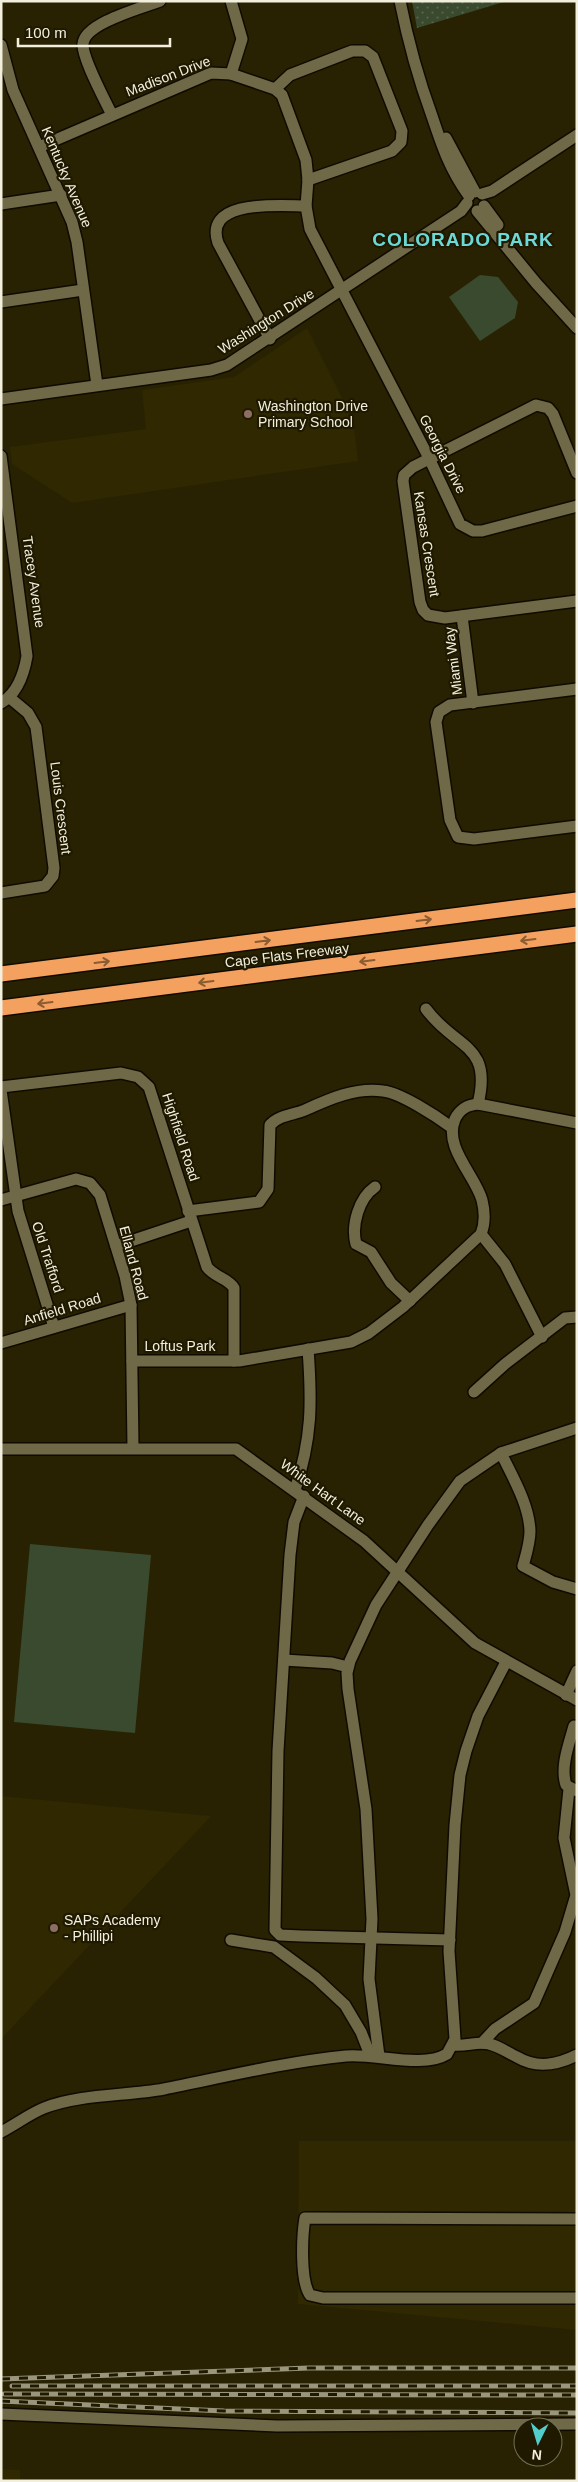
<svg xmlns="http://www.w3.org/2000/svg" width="578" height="2482" font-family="Helvetica,sans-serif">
<defs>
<pattern id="park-dots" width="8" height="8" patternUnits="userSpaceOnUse" patternTransform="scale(1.25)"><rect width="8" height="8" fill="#3a4a2e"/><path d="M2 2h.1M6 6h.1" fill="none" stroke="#57644c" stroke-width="1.8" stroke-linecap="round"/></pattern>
</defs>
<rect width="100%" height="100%" fill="#282202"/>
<g fill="#2f2800">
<path d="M 307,328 L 353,420 L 358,461 L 72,503 L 12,464 L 10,447 L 146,429 L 142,390 L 234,377 Z"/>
<path d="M 1,1796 L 211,1816 L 1,2039 Z"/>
<path d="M 299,2141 L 577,2141 L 577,2330 L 298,2304 Z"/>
<path d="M 1,2469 L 20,2470 L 20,2481 L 1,2481 Z"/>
</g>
<g fill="#3a4a2e">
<path d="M 480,275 L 498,277 L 518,302 L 515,318 L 480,341 L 449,297 Z"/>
<path d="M 30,1544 L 151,1555 L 135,1733 L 14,1722 Z"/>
</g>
<path fill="url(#park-dots)" d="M 412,1 L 507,1 L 417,28 Z"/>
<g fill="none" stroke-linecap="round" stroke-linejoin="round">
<g stroke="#100b00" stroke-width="14">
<g id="minor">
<path d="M 400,1 C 408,41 418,78 432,116 C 442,146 450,170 469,196"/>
<path d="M 1,45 L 13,90 L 72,222 L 77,242 L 97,385"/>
<path d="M 231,74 L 242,39 L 231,1"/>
<path d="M 275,89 L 290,75 L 352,51 L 365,51 L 373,57 L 402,131 L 401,142 L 392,151 L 308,180"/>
<path d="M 112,115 C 105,100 82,58 83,44 C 84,23 142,8 160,1"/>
<path d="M 446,138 L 475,192"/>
<path d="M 39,147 L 211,73 L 231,74 L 275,89 L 282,95 L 306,160 L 308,180 L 306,206 L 310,229 L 429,458 L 460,524 L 473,531 L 482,531 L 577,506"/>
<path d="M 482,194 L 492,191 L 577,135"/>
<path d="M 1,204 L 61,195"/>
<path d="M 484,206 L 498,225"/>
<path d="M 477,211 L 536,283 L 577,328"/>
<path d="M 1,302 L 83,290"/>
<path d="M 270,339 L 218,243 C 203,198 281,206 306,206"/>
<path d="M 1,399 L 211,370 L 227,365 L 461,211 L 467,203"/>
<path d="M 1,456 L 27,656 C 24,674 18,693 1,703"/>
<path d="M 577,473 L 553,414 L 548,408 L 536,405 L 413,467 L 404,475 L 403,481 L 420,602 L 423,610 L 428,615 L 445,618 L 577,601"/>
<path d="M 462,616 L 473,703"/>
<path d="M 577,689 L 450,705 L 439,712 L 436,722 L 450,820 L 458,837 L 474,839 L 577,826"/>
<path d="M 1,893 L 45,886 L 53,876 L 54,868 L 36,727 L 28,713 L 10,698"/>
<path d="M 426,1009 C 455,1049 493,1043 478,1104"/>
<path d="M 1,1087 L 121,1073 L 138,1077 L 149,1087 L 207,1267 C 214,1277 228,1278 234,1288 L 234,1361"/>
<path d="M 1,1090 L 18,1211 L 54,1327"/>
<path d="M 375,1187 C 359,1198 351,1225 356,1244 L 371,1252 L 391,1283 L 410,1301"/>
<path d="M 1,1200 L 76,1179 L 90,1183 L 100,1195 L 125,1276 L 131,1305 L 133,1447"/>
<path d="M 188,1211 L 259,1202 L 268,1189 L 270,1125 C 279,1115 293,1115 305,1110 C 329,1099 356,1087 383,1091 C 401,1093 436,1116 451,1127"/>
<path d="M 481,1234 L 505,1264 L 542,1337"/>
<path d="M 116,1246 L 191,1221"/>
<path d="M 1,1343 L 131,1305"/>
<path d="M 132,1361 L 239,1361 L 351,1342 L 369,1333 L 403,1307 L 481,1234 C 485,1224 485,1212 482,1200 C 475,1175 443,1147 455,1119 C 460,1109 467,1105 478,1104 L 577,1123"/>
<path d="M 474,1392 L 505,1364 L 565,1318 L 577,1317"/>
<path d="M 1,1449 L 236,1449 L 364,1541 L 475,1643 L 577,1700"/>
<path d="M 501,1453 C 512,1476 529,1504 530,1531 C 530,1543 526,1555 523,1566 L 553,1582 L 577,1589"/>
<path d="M 295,1490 C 312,1438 312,1403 308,1349"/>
<path d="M 304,1496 L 294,1522 L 290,1555 L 278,1751 L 275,1930 L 280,1935 L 301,1936 L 450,1940"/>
<path d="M 284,1660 L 332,1663 L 348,1667"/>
<path d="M 566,1695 L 577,1671"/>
<path d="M 574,1726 C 569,1744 560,1767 566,1785 L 577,1791"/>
<path d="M 231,1940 L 274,1947 L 316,1978 L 345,2005 L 361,2032 L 370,2055"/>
<path d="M 482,2043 L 495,2029 L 534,2003 L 565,1932 L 576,1895 L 564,1838 L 569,1789"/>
<path d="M 453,2045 C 465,2047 477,2041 489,2044 C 499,2046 508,2053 517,2057 C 537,2069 557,2065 577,2055"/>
<path d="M 379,2056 L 369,1979 L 372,1919 L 366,1809 L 348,1689 L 347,1673 L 350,1661 L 376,1605 L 428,1525 L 460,1481 L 501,1453 L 577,1428"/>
<path d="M 1,2132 C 15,2125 29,2114 44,2108 C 79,2094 126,2096 164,2089 C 224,2077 285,2062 346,2056 C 374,2053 423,2069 447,2054 L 455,2039 L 449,1951 L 455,1825 L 460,1775 L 466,1751 L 478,1716 L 506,1662"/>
<path d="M 577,2219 L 305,2218 C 302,2236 300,2281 310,2295 L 323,2298 L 577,2298"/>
<path d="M 1,2414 L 277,2426 L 577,2424"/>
</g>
</g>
<g stroke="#100b00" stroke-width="18">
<g id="highway">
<path d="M 1,974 L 577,900"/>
<path d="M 1,1008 L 577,934"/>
</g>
</g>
<use href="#minor" stroke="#6f6948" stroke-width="11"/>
<use href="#highway" stroke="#f4a05f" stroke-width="15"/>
<g stroke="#9a967e" stroke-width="5">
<g id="rail">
<path d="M 1,2379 L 309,2368 L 577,2368"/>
<path d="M 12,2386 L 577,2386"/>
<path d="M 4,2394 L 577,2395"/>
<path d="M 1,2401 L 224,2411 L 577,2413"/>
</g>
</g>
<use href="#rail" stroke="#1f1900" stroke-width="3" stroke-dasharray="9" stroke-linecap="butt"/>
</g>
<defs><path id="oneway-shaft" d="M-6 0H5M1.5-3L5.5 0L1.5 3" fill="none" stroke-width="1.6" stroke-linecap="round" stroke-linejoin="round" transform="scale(1.25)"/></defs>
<g stroke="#8a5c30">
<use href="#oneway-shaft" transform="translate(424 920) rotate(-7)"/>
<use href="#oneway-shaft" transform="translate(528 940) rotate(173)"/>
<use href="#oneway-shaft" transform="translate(263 941) rotate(-7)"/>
<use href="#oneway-shaft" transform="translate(367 961) rotate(173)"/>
<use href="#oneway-shaft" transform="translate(102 962) rotate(-7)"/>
<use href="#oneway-shaft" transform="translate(206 982) rotate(173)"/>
<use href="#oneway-shaft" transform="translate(45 1003) rotate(173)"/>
</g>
<g fill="#8d6e63" stroke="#1f1900" stroke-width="2">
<circle cx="248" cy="414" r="5"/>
<circle cx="54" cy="1928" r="5"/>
</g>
<g text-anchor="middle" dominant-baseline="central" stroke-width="4.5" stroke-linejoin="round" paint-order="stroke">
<g font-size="14" fill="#f2efdd" stroke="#1f1900">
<text transform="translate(168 76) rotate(-21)">Madison Drive</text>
<text transform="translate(67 177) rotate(67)">Kentucky Avenue</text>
<text transform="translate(266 321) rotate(-32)">Washington Drive</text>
<text transform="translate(443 454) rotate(63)">Georgia Drive</text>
<text transform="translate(427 544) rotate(81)">Kansas Crescent</text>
<text transform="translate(34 582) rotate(82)">Tracey Avenue</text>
<text transform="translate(453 661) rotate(-97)">Miami Way</text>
<text transform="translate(61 808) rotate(83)">Louis Crescent</text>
<text transform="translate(287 955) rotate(-7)">Cape Flats Freeway</text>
<text transform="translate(181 1137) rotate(72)">Highfield Road</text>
<text transform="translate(48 1257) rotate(72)">Old Trafford</text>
<text transform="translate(134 1263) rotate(75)">Elland Road</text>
<text transform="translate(62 1309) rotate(-17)">Anfield Road</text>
<text x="180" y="1346">Loftus Park</text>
<text transform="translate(323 1492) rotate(36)">White Hart Lane</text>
</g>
<g font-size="14" fill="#f2efdd" stroke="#1f1900" text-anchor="start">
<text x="258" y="406">Washington Drive<tspan x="258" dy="16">Primary School</tspan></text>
<text x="64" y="1920">SAPs Academy<tspan x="64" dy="16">- Phillipi</tspan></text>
</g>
<g font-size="19" font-weight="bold" letter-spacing="1" fill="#6dd9d6" stroke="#1f1900">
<text x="463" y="239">COLORADO PARK</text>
</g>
</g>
<rect width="578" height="2482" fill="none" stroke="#f2efdd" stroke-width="5"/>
<g transform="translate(538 2442) rotate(185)"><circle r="24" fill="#1f1900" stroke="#736f58"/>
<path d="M0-4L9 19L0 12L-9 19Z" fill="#53cdca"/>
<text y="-8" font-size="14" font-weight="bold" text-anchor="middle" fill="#f2efdd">N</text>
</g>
<path d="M18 38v8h152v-8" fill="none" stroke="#f2efdd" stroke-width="2.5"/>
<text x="25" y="38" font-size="15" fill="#f2efdd" stroke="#1f1900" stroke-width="4" paint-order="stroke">100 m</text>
</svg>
